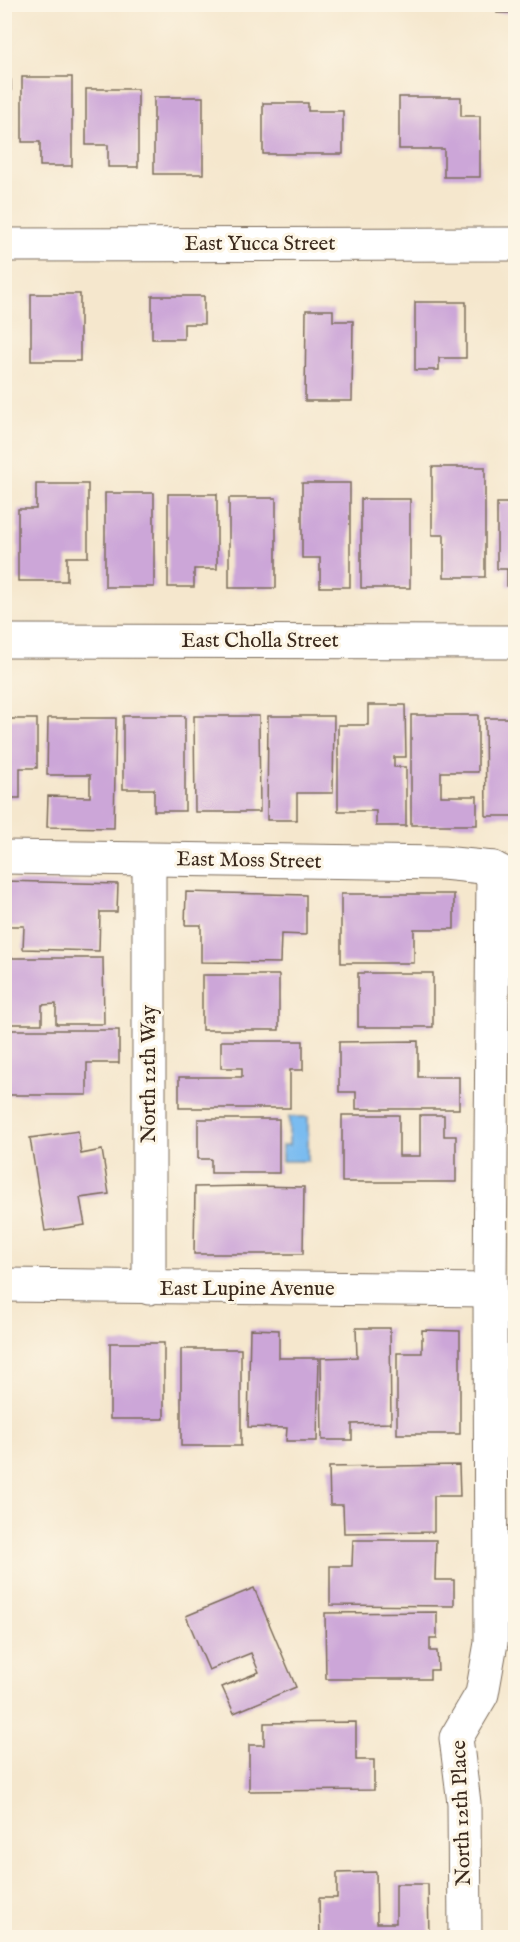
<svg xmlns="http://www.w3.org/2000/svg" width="520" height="1942" font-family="'IM FELL English',serif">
<rect width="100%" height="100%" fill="#fcf5e5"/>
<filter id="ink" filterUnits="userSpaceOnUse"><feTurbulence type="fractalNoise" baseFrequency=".0167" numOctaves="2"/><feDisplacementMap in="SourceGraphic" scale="12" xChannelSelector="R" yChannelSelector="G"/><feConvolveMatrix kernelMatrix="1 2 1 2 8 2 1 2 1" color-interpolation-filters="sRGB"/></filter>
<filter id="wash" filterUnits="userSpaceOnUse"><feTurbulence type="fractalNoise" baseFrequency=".008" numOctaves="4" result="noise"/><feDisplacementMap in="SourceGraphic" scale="24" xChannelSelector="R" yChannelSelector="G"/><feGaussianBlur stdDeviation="1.35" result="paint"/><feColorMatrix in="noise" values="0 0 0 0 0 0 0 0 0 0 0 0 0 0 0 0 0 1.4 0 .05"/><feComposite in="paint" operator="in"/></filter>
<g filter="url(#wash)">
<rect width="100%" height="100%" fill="#f5e7cd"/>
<path fill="#7abcf0" stroke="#5a7387" stroke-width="1.5" d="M 289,1117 L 308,1117 L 308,1161 L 282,1161 L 282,1145 L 289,1145 Z"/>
<g id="blocks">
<g fill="#cca6d8">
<rect x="497" y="4" width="19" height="9"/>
<path d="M 22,77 L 72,77 L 72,166 L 40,166 L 40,142 L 22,142 Z"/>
<path d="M 4,80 L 11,80 L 12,141 L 4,141 Z"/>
<path d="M 86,89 L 138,89 L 138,167 L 108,167 L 108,145 L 86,145 Z"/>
<rect x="154" y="97" width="49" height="77"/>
<path d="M 399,97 L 461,97 L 461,116 L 480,116 L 480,177 L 444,177 L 444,149 L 399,149 Z"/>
<path d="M 263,103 L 308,103 L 308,111 L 343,111 L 343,154 L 263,154 Z"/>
<rect x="31" y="294" width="49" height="67"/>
<path d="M 152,296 L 204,296 L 204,324 L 184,324 L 184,339 L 152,339 Z"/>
<path d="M 415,302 L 466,302 L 466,358 L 439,358 L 439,370 L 415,370 Z"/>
<path d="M 306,310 L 333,310 L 333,321 L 353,321 L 352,401 L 305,401 Z"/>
<path d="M 432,467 L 485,467 L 485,577 L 444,577 L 444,535 L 432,535 Z"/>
<path d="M 302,483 L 350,483 L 350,587 L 320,587 L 320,558 L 302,558 Z"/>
<path d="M 36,484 L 88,484 L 88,557 L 67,557 L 67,581 L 18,581 L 18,509 L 36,509 Z"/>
<rect x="105" y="493" width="49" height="94"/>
<path d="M 168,494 L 217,494 L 217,569 L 194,569 L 194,587 L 168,587 Z"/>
<rect x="229" y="498" width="47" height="90"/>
<rect x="361" y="499" width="49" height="89"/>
<path d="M 497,503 L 516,503 L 516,586 L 507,586 L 507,569 L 497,569 Z"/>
<path d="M 368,705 L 405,705 L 406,757 L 394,757 L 394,767 L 406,767 L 406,826 L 376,826 L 376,811 L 338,811 L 338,725 L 368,725 Z"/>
<path d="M 411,715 L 478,715 L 478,772 L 441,772 L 441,796 L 477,796 L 477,825 L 411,825 Z"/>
<path d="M 123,716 L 185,716 L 185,811 L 154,811 L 154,789 L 123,789 Z"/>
<path d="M 194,716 L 259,716 L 260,812 L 195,812 Z"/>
<path d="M 268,716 L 334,716 L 333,793 L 297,793 L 297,820 L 267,820 Z"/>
<path d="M 48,718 L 116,718 L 114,828 L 47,827 L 48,796 L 90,797 L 90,775 L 47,775 Z"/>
<path d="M 485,718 L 516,718 L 516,816 L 486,816 Z"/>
<path d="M 4,719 L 37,719 L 37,768 L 20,768 L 20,798 L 4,798 Z"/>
<path d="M 4,881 L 118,884 L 117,912 L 100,912 L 99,951 L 23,949 L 24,926 L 4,926 Z"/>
<path d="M 186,892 L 306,895 L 306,935 L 281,934 L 280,963 L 201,962 L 201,925 L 185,925 Z"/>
<path d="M 341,894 L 454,894 L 454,929 L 414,929 L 414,963 L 341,963 Z"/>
<path d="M 4,958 L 103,958 L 104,1024 L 56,1024 L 56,1004 L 42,1005 L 42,1024 L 4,1024 Z"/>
<rect x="358" y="973" width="75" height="54"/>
<rect x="202" y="975" width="77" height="55"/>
<path d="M 4,1030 L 119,1030 L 119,1063 L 87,1063 L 87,1095 L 4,1095 Z"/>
<path d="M 221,1041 L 303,1041 L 303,1070 L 290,1070 L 290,1108 L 179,1108 L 179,1077 L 242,1077 L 242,1068 L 221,1068 Z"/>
<path d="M 418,1041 L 418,1077 L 459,1077 L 459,1109 L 356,1109 L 356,1092 L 339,1092 L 339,1042 Z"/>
<path d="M 342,1115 L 399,1115 L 399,1156 L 420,1156 L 420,1115 L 444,1115 L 444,1136 L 456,1136 L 456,1182 L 342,1182 Z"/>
<path d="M 198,1119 L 279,1119 L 279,1173 L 211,1173 L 211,1159 L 198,1159 Z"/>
<path d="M 78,1131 L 81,1154 L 102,1150 L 109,1194 L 80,1198 L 85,1225 L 45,1231 L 30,1138 Z"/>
<path d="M 250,1186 L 304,1187 L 303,1254 L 194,1254 L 195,1187 Z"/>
<path d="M 356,1328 L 390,1328 L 391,1423 L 352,1424 L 352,1440 L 322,1440 L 321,1358 L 357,1357 Z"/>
<path d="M 250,1329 L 279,1330 L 279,1358 L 319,1358 L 317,1441 L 286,1441 L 287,1428 L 248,1427 Z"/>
<path d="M 422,1330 L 460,1331 L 460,1434 L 397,1434 L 397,1353 L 422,1353 Z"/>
<rect x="110" y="1343" width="54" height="76"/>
<rect x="181" y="1349" width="60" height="97"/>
<path d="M 459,1465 L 460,1496 L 434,1496 L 434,1532 L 344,1533 L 343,1505 L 330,1505 L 329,1467 Z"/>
<path d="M 353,1540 L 436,1540 L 435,1580 L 454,1580 L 454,1606 L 330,1605 L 330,1566 L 352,1566 Z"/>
<path d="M 254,1588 L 296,1687 L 234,1713 L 222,1687 L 259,1672 L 251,1653 L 209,1670 L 186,1616 Z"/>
<path d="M 437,1612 L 437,1638 L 430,1638 L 430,1651 L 437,1651 L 438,1670 L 430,1670 L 430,1679 L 326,1679 L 325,1613 Z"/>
<path d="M 356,1722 L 356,1760 L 374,1760 L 374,1790 L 249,1791 L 249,1745 L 264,1745 L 264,1723 Z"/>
<path d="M 376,1872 L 377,1923 L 396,1923 L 396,1884 L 428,1884 L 429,1938 L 320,1938 L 319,1898 L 337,1898 L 337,1873 Z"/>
</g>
</g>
</g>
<g filter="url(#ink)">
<use href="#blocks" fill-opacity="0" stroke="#7c6c5b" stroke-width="1.5"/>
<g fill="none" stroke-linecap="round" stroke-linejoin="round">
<g stroke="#7c6c5b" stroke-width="35">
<g id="minor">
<path d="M 4,245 L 516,244"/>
<path d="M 4,641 L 516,642"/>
<path d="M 4,857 L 443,863 L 493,868 L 513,878"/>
<path d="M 4,1285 L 490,1290"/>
<path d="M 149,1288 L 149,860"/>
<path d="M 465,1938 L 464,1803 L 456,1738 L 482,1694 L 491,1643 L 490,1290 L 493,868"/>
</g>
</g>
<use href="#minor" stroke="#fff" stroke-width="33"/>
</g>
</g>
<g text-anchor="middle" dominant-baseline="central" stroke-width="6" stroke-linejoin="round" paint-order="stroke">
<g font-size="21" fill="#3b2a1e" stroke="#fcf5e5">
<text x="260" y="244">East Yucca Street</text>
<text x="260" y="641">East Cholla Street</text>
<text transform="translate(249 861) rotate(1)">East Moss Street</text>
<text transform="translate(149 1074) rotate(-90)">North 12th Way</text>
<text x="247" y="1289">East Lupine Avenue</text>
<text transform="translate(462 1813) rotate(-92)">North 12th Place</text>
</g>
</g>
<rect width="520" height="1942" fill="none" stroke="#fcf5e5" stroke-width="24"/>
</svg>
